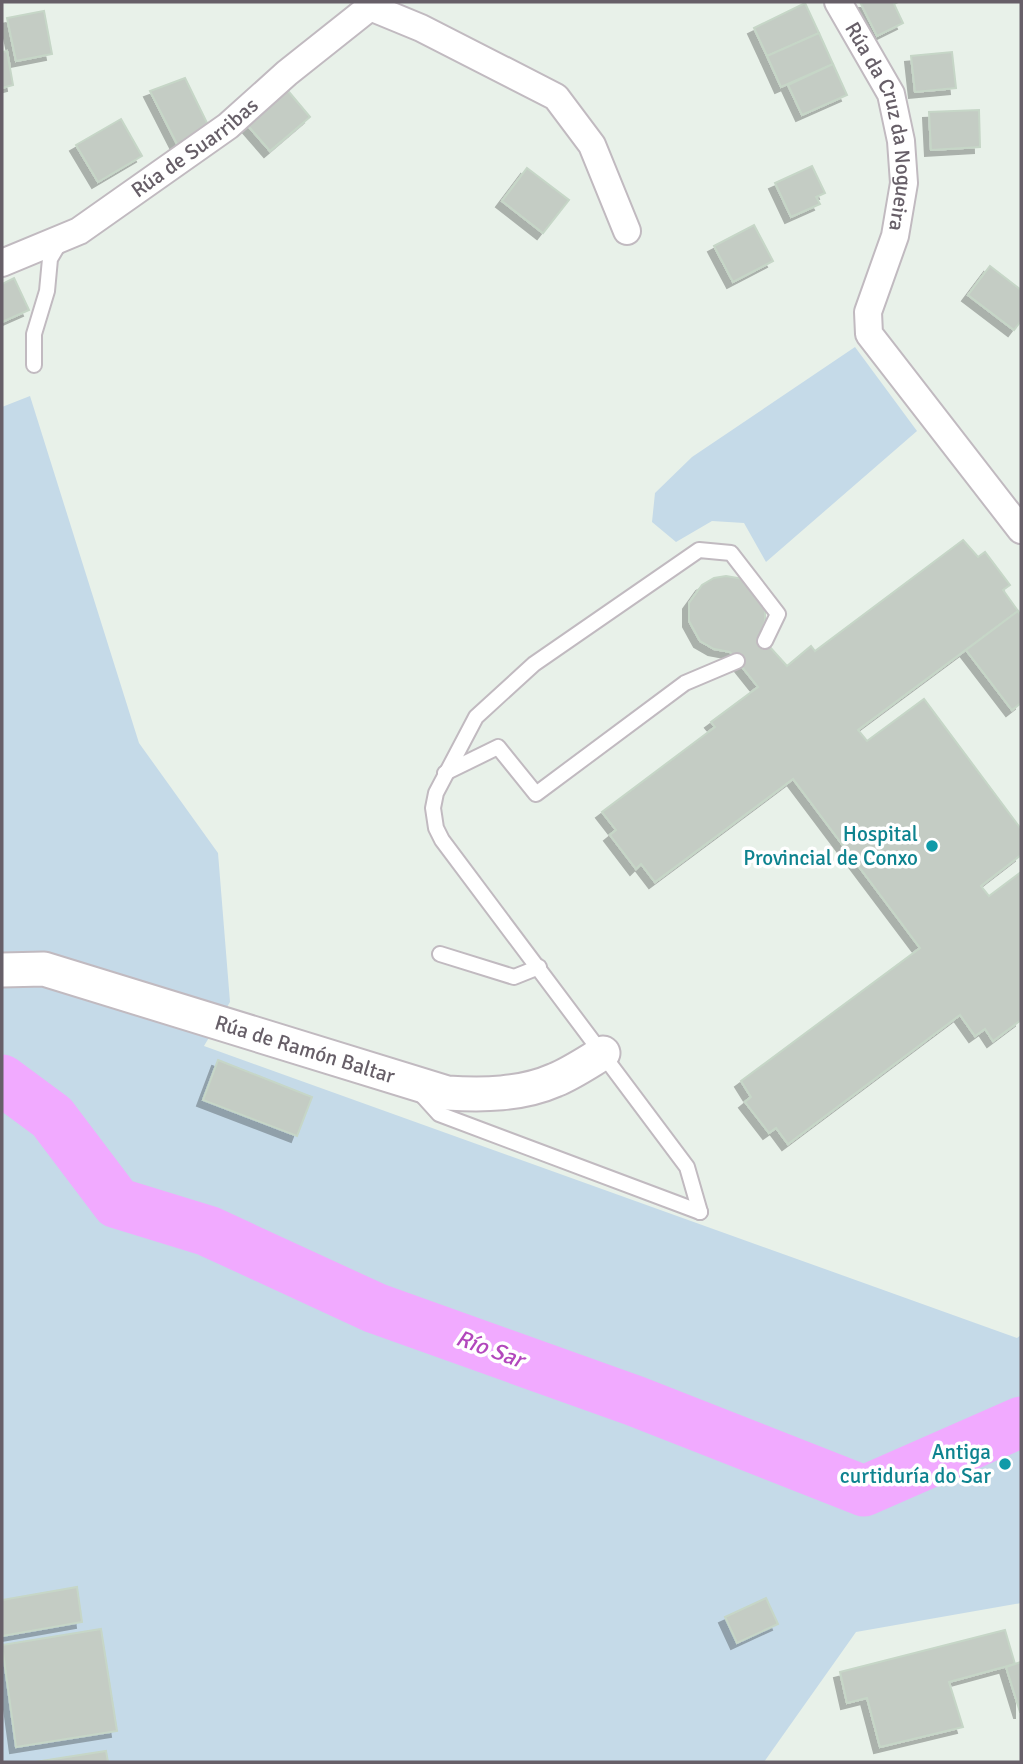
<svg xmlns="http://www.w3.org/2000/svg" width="1023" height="1764" font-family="Signika,sans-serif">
<defs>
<filter id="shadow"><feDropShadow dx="-6" dy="6" stdDeviation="0" flood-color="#0004"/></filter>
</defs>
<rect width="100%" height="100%" fill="#e8f1e9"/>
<g fill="#c5dae8">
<path d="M 855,347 L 917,431 L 766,562 L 744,523 L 712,521 L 676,542 L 652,522 L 655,493 L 692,457 Z"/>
<path d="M 30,396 L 139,743 L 218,853 L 230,1002 L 204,1046 L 1017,1338 L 1021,1335 L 1021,1603 L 856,1632 L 764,1762 L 2,1762 L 2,407 Z"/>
</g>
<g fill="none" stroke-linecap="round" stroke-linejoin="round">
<path stroke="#f1aaff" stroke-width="51" d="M 2,1080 L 52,1117 L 117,1203 L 208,1231 L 375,1308 L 635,1401 L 864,1491 L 1021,1422"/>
</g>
<g fill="#c4ccc4" stroke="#c6d6c7" stroke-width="2" filter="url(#shadow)">
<path d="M 860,2 L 898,2 L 894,4 L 903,23 L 877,36 Z"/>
<path d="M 805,3 L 819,33 L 767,56 L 754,28 Z"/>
<path d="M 44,11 L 52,54 L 16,61 L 7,18 Z"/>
<path d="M 819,33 L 833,64 L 781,87 L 767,56 Z"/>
<path d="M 7,51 L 13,85 L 2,88 L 2,52 Z"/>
<path d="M 952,52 L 956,88 L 915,92 L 911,56 Z"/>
<path d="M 833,64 L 847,95 L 802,115 L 788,85 Z"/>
<path d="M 185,78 L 209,127 L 180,150 L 150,91 Z"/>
<path d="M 284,86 L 310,117 L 270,151 L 243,120 Z"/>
<path d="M 979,110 L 980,147 L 931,150 L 929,112 Z"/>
<path d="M 121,119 L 142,156 L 98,182 L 76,145 Z"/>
<path d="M 812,166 L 825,193 L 816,197 L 820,204 L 791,217 L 775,183 Z"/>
<path d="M 527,168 L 569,200 L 543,233 L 502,201 Z"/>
<path d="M 754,225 L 773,261 L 733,282 L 714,246 Z"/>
<path d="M 990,266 L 1021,290 L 1021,321 L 1014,330 L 968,295 Z"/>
<path d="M 14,278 L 29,310 L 2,322 L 2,284 Z"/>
<path d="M 963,540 L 978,557 L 985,552 L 1010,585 L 1003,590 L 1018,611 L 858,730 L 867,741 L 924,699 L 1021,829 L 1021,855 L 981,886 L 989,896 L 1021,872 L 1021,1020 L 993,1041 L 985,1029 L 975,1036 L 960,1015 L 788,1144 L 776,1128 L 769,1133 L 745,1102 L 751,1097 L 741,1081 L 920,948 L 793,779 L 655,882 L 641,864 L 636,869 L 610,835 L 616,830 L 602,812 L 715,727 L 711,722 L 758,687 L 730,652 L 714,649 L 700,641 L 689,621 L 689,603 L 702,585 L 714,578 L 726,576 L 743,579 L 765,605 L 765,621 L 760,636 L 787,666 L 811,646 L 815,651 Z"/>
<path d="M 1018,611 L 1021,616 L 1021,703 L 1012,710 L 966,650 Z"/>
<path d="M 218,1060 L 312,1097 L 297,1136 L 203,1100 Z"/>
<path d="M 77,1587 L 82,1622 L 2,1636 L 2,1600 Z"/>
<path d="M 766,1598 L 778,1624 L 737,1643 L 725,1617 Z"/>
<path d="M 101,1629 L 117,1731 L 16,1747 L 2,1645 Z"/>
<path d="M 1005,1630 L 1015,1664 L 949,1682 L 963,1727 L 880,1747 L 867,1698 L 847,1703 L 840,1672 Z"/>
<path d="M 1021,1662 L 1021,1712 L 1020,1712 L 1006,1667 Z"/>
<path d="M 106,1751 L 108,1762 L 35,1762 Z"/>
</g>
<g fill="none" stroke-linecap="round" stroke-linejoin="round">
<g stroke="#c1bac0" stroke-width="18">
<g id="service">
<path d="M 34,365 L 34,334 L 47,291 L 50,259 L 60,242"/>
<path d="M 445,773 L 498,747 L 536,794 L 685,683 L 737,661"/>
<path d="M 440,954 L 514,977 L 539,967"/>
<path d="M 420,1093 L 439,1114 L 700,1212"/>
<path d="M 700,1212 L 687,1167 L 442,840 L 436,828 L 433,808 L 436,793 L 476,717 L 534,664 L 699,550 L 731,553 L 778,614 L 765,641"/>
</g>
</g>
<g stroke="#c1bac0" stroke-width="30">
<g id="minor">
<path id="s1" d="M 838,2 L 891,94 L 901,141 L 904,183 L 895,236 L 868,312 L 869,334 L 1021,530"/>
<path d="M 370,7 L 421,28 L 556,97 L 592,145 L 627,231"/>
<path id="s2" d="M 2,263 L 79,231 L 228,126 L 287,73 L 370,7 L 372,2"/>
</g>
</g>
<g stroke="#c1bac0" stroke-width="37">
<g id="tertiary">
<path id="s3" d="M 2,970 L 44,969 L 447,1093 C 483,1095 521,1095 555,1080 C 572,1073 588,1062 603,1053"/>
</g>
</g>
<use href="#service" stroke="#fff" stroke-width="14"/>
<use href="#minor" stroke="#fff" stroke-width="26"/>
<use href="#tertiary" stroke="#fff" stroke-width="33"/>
</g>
<g fill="#0f9aa8" stroke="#fff" stroke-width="2.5">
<circle cx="932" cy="846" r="7"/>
<circle cx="1005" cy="1464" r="7"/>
</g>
<g text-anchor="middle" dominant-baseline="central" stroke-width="7" stroke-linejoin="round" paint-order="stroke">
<g font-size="21" fill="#675f68" stroke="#fff">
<text stroke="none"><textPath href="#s1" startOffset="135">Rúa da Cruz da Nogueira</textPath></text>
<text stroke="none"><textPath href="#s2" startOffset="226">Rúa de Suarribas</textPath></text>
<text stroke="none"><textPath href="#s3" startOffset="315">Rúa de Ramón Baltar</textPath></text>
</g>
<g font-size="21" fill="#0d838f" stroke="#fff" text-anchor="end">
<text x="918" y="834">Hospital<tspan x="918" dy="24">Provincial de Conxo</tspan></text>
<text x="991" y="1452">Antiga<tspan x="991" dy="24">curtiduría do Sar</tspan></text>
</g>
<g font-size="23" font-style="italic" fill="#b247bc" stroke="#fff">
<text transform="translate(490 1349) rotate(20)">Río Sar</text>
</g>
</g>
<rect width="1023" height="1764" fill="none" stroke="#675f68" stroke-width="7"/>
</svg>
